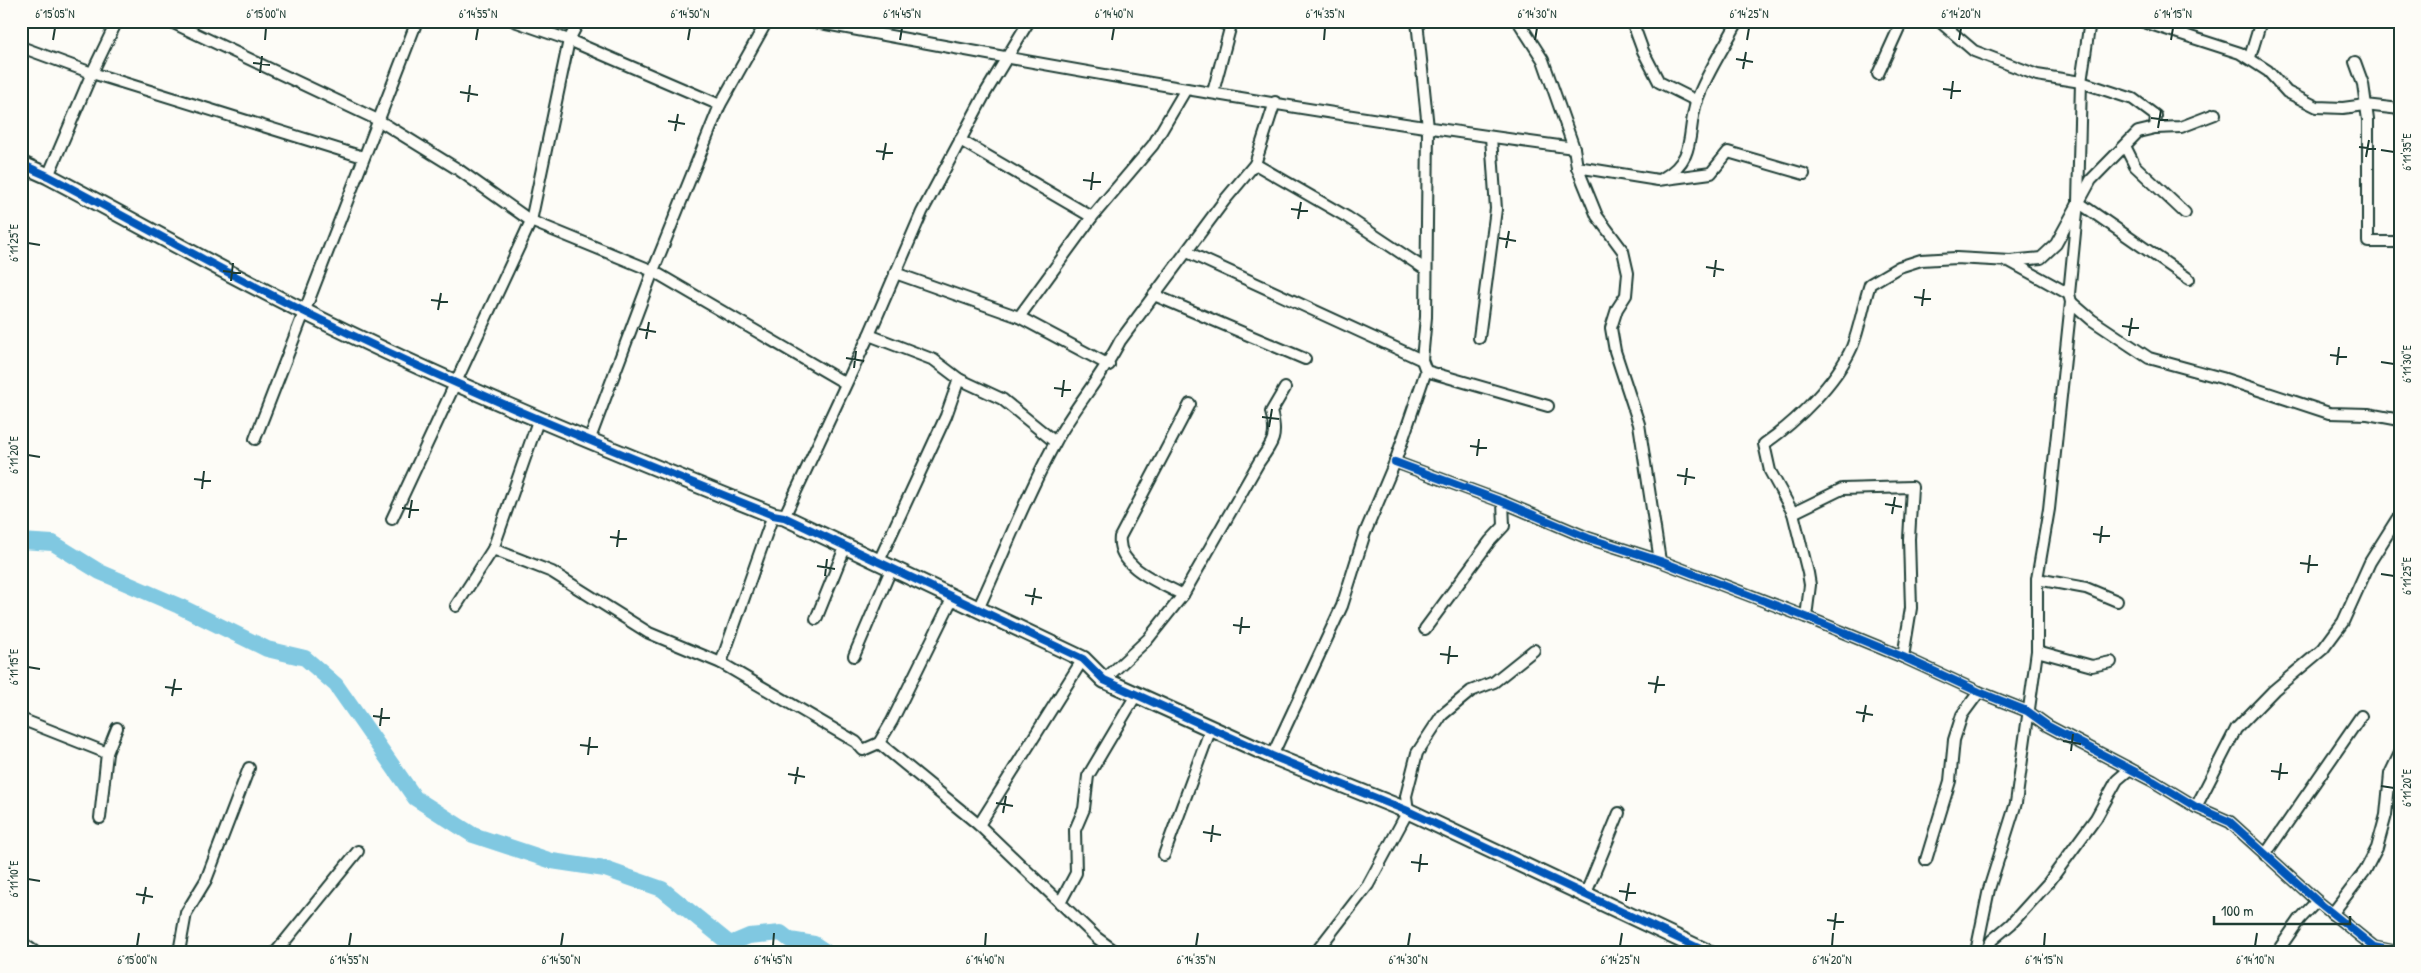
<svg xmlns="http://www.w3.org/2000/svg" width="2421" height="973" font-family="'Patrick Hand',sans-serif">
<rect width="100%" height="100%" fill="#fdfcf7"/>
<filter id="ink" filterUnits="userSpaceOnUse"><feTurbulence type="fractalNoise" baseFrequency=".02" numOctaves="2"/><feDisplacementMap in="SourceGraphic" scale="10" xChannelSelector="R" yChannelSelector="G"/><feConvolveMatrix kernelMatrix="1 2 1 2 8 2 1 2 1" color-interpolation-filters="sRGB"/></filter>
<g filter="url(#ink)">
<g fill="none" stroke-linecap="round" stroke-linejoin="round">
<path stroke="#80c8e1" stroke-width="16" d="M 21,541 L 53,543 L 100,572 L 179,606 L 267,649 L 305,658 L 336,685 L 415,798 L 473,835 L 552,861 L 605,869 L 662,889 L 730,944 L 749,936 L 781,933 L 790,940 L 814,944 L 826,952"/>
<g stroke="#1f3d34" stroke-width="14">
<g id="street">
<path d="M 169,21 L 378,120 L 459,170 L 531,221 L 653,271 L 845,383"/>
<path d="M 514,21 L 569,40 L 720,105"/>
<path d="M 810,21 C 1064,69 1318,114 1574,148"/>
<path d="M 1216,21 L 1230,26"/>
<path d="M 1518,21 L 1543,60 L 1574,148 L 1577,167 L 1597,216 L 1623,251 L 1628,273 L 1626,295 L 1617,309 L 1611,328 L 1615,351 L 1639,424 L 1660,561"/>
<path d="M 1632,21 L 1643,51 L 1659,82 L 1697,101"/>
<path d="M 1939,21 L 1974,51 L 2037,75 L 2081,82 L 2133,99 L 2156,116 L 2155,128"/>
<path d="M 2141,21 L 2240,53 L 2268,71 L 2287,92 L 2317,107 L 2343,108 L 2365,105 L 2400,109"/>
<path d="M 21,47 L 92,73 L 363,157"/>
<path d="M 2250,57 L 2261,21"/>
<path d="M 2355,62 L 2363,84 L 2368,120 L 2368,242 L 2400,242"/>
<path d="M 1878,74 L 1902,21"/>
<path d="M 1213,92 L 1232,21"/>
<path d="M 960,140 L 1092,217"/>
<path d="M 2125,146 L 2135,166 L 2185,213"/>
<path d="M 1255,164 L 1347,217 L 1425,269"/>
<path d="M 1577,167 L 1658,180 L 1711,173 L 1728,152 L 1804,174"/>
<path d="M 48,176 L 92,73 L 117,21"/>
<path d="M 1663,178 C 1698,158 1686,131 1697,100 C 1706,74 1725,46 1738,21"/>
<path d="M 2078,202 L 2189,279"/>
<path d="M 1187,252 L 1422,360"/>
<path d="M 2011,262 L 2069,294"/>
<path d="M 895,273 L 1019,317 L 1109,365"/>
<path d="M 1154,295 L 1305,359"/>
<path d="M 2071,302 L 2092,320 L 2149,358 L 2222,378 L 2329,413 L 2368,414 L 2400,420"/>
<path d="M 1019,317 L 1092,217 L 1153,145 L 1186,89"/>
<path d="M 869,335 L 934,360 L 959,379 L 1002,399 L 1055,442"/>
<path d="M 1479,338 L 1496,209 L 1491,137"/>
<path d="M 1426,371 L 1548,406"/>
<path d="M 255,439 L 417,21"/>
<path d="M 589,441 L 653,271 L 720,105 L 767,21"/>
<path d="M 1395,462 L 1503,502 L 1588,538 L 1660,561 L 1806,617 L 1903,657 L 1979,692 L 2027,711 L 2048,726 L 2153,781 L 2196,807 L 2230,822 L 2317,901 L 2374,947 L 2398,952"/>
<path d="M 1793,513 L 1842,489 L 1912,487 L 1909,539 L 1911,608 L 1903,657"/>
<path d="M 784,517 L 869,335 L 922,212 L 986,92 L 1029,21"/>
<path d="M 392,519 L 531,221 L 569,40 L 579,21"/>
<path d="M 493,549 L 552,572 L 649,633 L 721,663 L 856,742 L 863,750 L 879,743 L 892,721 L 953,597"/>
<path d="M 879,561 L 946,416 L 959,379"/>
<path d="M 2037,579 L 2086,588 L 2117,601"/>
<path d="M 1183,595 C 1161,583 1116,567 1120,537 L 1190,404"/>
<path d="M 456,606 L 493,549 L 539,418"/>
<path d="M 978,609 C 1004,554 1025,497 1055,443 C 1074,407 1102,377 1120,341 L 1224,201 L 1255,164 L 1275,102"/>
<path d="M 1806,617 L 1810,585 L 1808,573 L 1793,513 L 1770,471 L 1764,444 C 1796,422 1836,383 1852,347 C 1860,327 1863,305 1870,284 L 1899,267 L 1921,260 L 1956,258 L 2010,261 L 2041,258 L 2056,244 L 2091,180 L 2138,132 L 2155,128 L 2181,127 L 2215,114"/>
<path d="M 816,619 L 846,545"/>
<path d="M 1425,629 L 1490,541 L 1504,526 L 1503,502"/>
<path d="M 2037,651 L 2092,666 L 2111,662"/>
<path d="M 854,656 L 892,567"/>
<path d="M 721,663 L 773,515"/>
<path d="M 1104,680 L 1148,639 L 1183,595 L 1259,462 C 1273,443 1278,436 1271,412 L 1285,388"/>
<path d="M 21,719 L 107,753"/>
<path d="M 879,743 L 979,825 L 1097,938 L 1116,952"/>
<path d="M 1272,756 L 1342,606 L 1365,533 L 1395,462 L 1426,371 L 1422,360 L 1426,317 L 1428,128 L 1417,21"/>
<path d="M 2196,807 L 2236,729 L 2274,690 L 2323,649 L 2343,622 L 2370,562 L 2397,519"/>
<path d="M 100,818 L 107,753 L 117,728"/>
<path d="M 979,825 L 1083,659"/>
<path d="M 1164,855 L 1211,728"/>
<path d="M 2265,855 L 2361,716"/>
<path d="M 1926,860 L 1950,781 L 1954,740 L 1962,715 L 1979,692"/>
<path d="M 1586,893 L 1619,813"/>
<path d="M 1060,903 L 1076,873 L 1075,830 L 1084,809 L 1088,776 L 1136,695"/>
<path d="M 2332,914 L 2365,871 L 2377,848 L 2386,815 L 2390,774 L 2400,753"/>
<path d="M 21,942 L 35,952"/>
<path d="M 179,952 L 186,913 L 206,880 L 249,768"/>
<path d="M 276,952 L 358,851"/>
<path d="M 1316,952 L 1368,885 L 1408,811 L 1406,796 L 1417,753 L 1442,715 L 1471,691 L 1494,682 L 1534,650"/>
<path d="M 1976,952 L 1989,889 L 2016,803 L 2037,651 L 2037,579 L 2049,509 L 2071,302 L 2069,294 L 2078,202 L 2081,82 L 2090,21"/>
<path d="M 1985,952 L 1992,940 L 2011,924 L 2049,882 L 2096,818 L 2117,780 L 2130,769"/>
<path d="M 2277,952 L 2300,919 L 2317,901"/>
</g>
</g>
<g stroke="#1f3d34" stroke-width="19">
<path id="secondary" d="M 21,164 L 48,176 C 134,221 218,269 305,312 C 457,388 616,452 773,515 L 784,517 L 1083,659 L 1104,680 L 1272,756 L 1408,811 L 1707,952"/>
</g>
<use href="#street" stroke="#fdfcf7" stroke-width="10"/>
<use href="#secondary" stroke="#fdfcf7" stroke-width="15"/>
<g stroke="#fdfcf7" stroke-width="11">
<g id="cycleway">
<path d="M 21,164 L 48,176 C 134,221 218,269 305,312 C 457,388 616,452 773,515 L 784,517 L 1083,659 L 1104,680 L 1272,756 L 1408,811 L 1707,952"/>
<path d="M 1395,462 L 1503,502 L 1588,538 L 1660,561 L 1806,617 L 1903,657 L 1979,692 L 2027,711 L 2048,726 L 2153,781 L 2196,807 L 2230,822 L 2317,901 L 2374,947 L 2398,952"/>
</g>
</g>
<use href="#cycleway" stroke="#0057b8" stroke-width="8"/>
</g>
</g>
<path fill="none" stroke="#1f3d34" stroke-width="2" d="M 53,40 L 55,28M 265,40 L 266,28M 476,40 L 478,28M 688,40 L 690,28M 900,40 L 902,28M 1112,40 L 1114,28M 1324,40 L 1325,28M 1535,40 L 1537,28M 1747,40 L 1749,28M 1959,40 L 1961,28M 2171,40 L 2173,28M 1736,59 L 1753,62M 253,63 L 270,65M 1743,69 L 1746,52M 260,73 L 262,56M 1943,89 L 1961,91M 460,92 L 478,95M 1951,99 L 1953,81M 468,102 L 470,85M 2151,118 L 2168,120M 668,121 L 685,124M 2158,128 L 2161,110M 675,131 L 678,114M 2359,147 L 2376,149M 2381,150 L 2394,152M 876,151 L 893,153M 2366,157 L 2369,140M 883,160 L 886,143M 1083,180 L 1101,182M 1091,190 L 1093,172M 1291,209 L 1308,211M 1298,219 L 1301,202M 1499,238 L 1516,241M 28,243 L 40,245M 1506,248 L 1509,231M 1706,267 L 1724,270M 223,271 L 241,273M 1714,277 L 1716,260M 231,281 L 233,263M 1914,297 L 1931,299M 431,300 L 448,302M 1922,306 L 1924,289M 438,310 L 441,293M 2122,326 L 2139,328M 639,329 L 656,332M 2129,336 L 2132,318M 646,339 L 649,322M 2330,355 L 2347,357M 846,358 L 864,361M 2381,362 L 2394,364M 2337,365 L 2339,347M 854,368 L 856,351M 1054,388 L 1071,390M 1062,397 L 1064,380M 1262,417 L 1279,419M 1269,427 L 1272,409M 1470,446 L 1487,448M 28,455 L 40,457M 1477,456 L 1479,439M 1677,475 L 1695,478M 194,479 L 211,481M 1685,485 L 1687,468M 202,489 L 204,471M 1885,504 L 1902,507M 402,508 L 419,510M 1892,514 L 1895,497M 409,518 L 412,500M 2093,534 L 2110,536M 610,537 L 627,539M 2100,543 L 2102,526M 617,547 L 619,530M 2300,563 L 2318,565M 817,566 L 835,569M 2308,573 L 2310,555M 2381,574 L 2394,576M 825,576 L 827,559M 1025,595 L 1042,598M 1032,605 L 1035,588M 1233,625 L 1250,627M 1240,634 L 1242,617M 1440,654 L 1458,656M 1448,664 L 1450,646M 28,667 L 40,669M 1648,683 L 1665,685M 165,687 L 182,689M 1655,693 L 1658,676M 172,696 L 175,679M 1856,712 L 1873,715M 373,716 L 390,718M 1863,722 L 1866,705M 380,726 L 382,708M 2063,741 L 2081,744M 580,745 L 598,747M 2071,751 L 2073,734M 588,755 L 590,737M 2271,771 L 2288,773M 788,774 L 805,777M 2279,780 L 2281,763M 795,784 L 798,767M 2381,786 L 2394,788M 996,803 L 1013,806M 1003,813 L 1006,796M 1203,832 L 1221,835M 1211,842 L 1213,825M 1411,862 L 1428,864M 1419,872 L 1421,854M 28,879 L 40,881M 1619,891 L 1636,893M 136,894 L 153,897M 1626,901 L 1629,883M 143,904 L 146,887M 1827,920 L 1844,922M 1834,930 L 1836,913M 137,946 L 139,933M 349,946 L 351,933M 561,946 L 563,933M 773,946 L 774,933M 985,946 L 986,933M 1196,946 L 1198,933M 1408,946 L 1410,933M 1620,946 L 1622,933M 1832,946 L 1833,933M 2044,946 L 2045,933M 2255,946 L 2257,933"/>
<rect width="2421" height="973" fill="none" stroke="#fdfcf7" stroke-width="55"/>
<path d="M2214 916v8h136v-8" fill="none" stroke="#1f3d34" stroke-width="2.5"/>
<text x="2221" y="916" font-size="15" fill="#1f3d34" stroke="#fdfcf7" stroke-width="4" paint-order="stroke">100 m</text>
<rect x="28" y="28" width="2366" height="918" fill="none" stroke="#1f3d34" stroke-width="2"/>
<g font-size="12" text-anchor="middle" fill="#1f3d34">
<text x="55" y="18">6°15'05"N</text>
<text x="266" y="18">6°15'00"N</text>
<text x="478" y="18">6°14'55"N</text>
<text x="690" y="18">6°14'50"N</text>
<text x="902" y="18">6°14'45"N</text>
<text x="1114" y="18">6°14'40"N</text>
<text x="1325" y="18">6°14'35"N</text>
<text x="1537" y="18">6°14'30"N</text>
<text x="1749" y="18">6°14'25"N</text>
<text x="1961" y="18">6°14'20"N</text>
<text x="2173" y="18">6°14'15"N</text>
<text transform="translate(2407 152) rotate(-90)" y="4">6°11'35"E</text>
<text transform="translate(14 243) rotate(-90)" y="4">6°11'25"E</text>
<text transform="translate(2407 364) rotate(-90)" y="4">6°11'30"E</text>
<text transform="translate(14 455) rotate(-90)" y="4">6°11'20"E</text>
<text transform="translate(2407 576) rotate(-90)" y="4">6°11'25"E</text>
<text transform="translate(14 667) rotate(-90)" y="4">6°11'15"E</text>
<text transform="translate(2407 788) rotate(-90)" y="4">6°11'20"E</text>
<text transform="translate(14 879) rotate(-90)" y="4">6°11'10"E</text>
<text x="137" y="964">6°15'00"N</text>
<text x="349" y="964">6°14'55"N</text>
<text x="561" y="964">6°14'50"N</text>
<text x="773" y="964">6°14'45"N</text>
<text x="985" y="964">6°14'40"N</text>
<text x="1196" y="964">6°14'35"N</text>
<text x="1408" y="964">6°14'30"N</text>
<text x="1620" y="964">6°14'25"N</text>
<text x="1832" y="964">6°14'20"N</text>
<text x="2044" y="964">6°14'15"N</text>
<text x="2255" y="964">6°14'10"N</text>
</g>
</svg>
